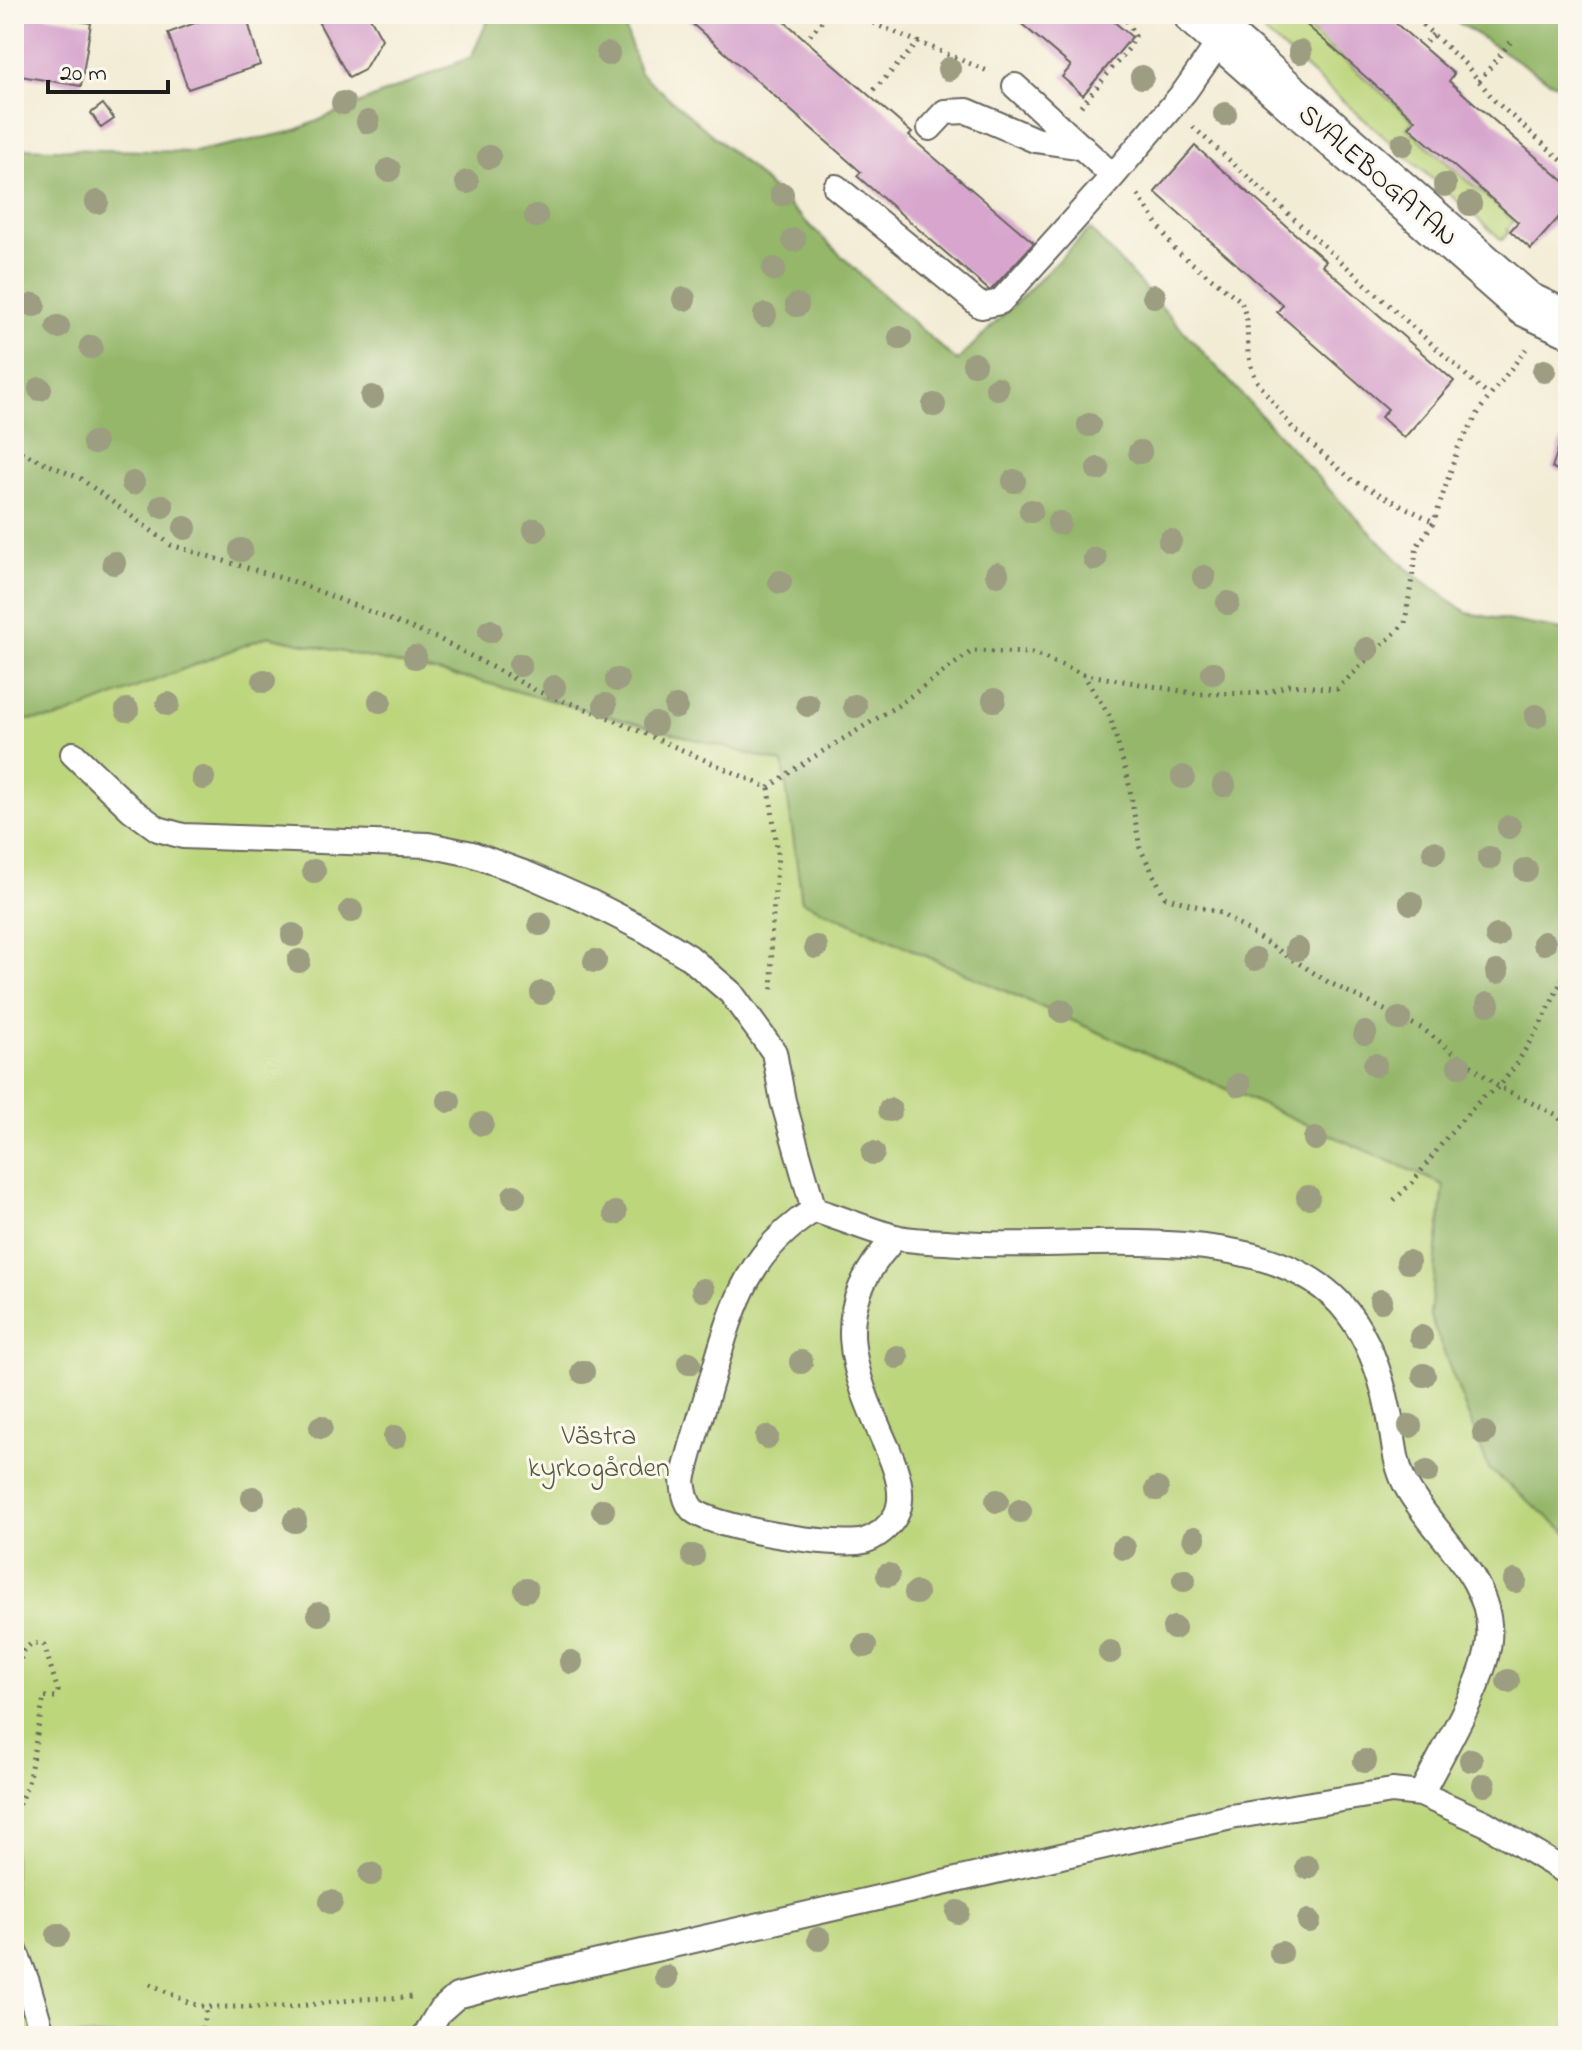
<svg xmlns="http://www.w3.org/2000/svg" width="1582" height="2050" font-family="'Indie Flower',sans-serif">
<rect width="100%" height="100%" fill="#fbf7ec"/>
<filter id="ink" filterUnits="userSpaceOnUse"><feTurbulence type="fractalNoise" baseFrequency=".0125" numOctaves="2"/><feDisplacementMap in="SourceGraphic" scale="16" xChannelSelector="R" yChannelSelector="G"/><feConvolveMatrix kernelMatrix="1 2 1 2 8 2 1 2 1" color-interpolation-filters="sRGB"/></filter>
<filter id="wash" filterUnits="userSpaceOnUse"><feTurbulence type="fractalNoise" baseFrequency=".006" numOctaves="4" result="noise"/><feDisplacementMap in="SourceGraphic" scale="32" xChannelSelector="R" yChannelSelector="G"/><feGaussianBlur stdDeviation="1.8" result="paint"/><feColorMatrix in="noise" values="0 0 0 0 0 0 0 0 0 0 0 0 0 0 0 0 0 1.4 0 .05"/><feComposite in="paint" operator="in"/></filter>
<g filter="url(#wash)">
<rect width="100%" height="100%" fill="#f3ecd5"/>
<path fill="#bcd67b" stroke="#6c794c" stroke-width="2" d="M1250 14H1291L1413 120 1407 128 1514 221 1507 229 1509 232 1502 240 1247 17Z
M268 636 479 681 784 763 802 901 1444 1185 1430 1316 1489 1469 1568 1533V2036H14V720L56 718Z"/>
<path fill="#95b76b" stroke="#586a44" stroke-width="2" d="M491 14H621L640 73 747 165 877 290 957 361 1090 229 1337 498 1406 568 1467 613 1568 631V1533L1489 1469 1430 1316 1444 1185 802 901 783 763 479 681 268 636 56 719 14 720V148L193 152 291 132 471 57Z
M1445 14H1568V88L1549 81Z"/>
<g id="blocks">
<path fill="#d7a5cd" d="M18 14H36L91 23 81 86 14 75V37Z
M219 14H244L247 18 260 65 188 89 168 33Z
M314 14H368L382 39 364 70 349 78Z
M681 14H776L912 133 909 136 1034 243 990 291 857 176 861 172Z
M1010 14H1105L1132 37 1083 95 1062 77 1071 66Z
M1294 14H1385L1454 74 1449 81 1568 185V207L1531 249 1510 231 1518 222 1409 127 1415 120Z
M103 104 114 119 101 128 91 113Z
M1195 146 1326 261 1322 265 1454 381 1404 438 1381 417 1388 409 1277 312 1283 305 1155 192Z
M1567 422H1568V474L1552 468Z"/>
</g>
</g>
<g filter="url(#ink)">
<use href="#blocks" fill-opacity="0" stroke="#67655d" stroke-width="2"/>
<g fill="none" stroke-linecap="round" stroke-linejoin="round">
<g stroke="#67655d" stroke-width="28">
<path id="service" d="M1015 86 1113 176 1185 91 1223 37
M930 128 945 112 967 111 1035 140 1083 147
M836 187 981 306 1000 302 1113 176
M73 754 132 810 158 829 183 836 428 845 472 854 529 875 590 902 647 931 689 957 731 993 774 1052 783 1101 814 1210C841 1218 868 1230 895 1237 916 1242 940 1241 961 1243 1070 1252 1273 1213 1348 1313 1369 1340 1382 1379 1389 1413 1394 1438 1394 1466 1408 1489 1427 1522 1457 1548 1475 1582 1485 1600 1491 1619 1489 1640 1486 1681 1441 1754 1421 1794L1485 1823 1568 1873
M814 1210C744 1254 732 1311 710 1385 701 1417 690 1448 683 1480 684 1490 685 1501 692 1509 710 1528 838 1548 864 1541 877 1537 889 1527 896 1515 906 1495 896 1469 888 1450 852 1369 826 1309 896 1237
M14 1948 27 1982 43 2036
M425 2036 439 2012 457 1996 507 1983 1231 1817 1392 1791 1421 1794"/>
</g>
<g stroke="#67655d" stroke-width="48">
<path id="minor" d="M1196 14 1526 304 1568 324"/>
</g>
<path stroke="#67655d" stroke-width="5" stroke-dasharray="2 6" stroke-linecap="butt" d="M851 14 990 72
M1411 14 1466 65 1495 101 1568 166
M810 35 828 14
M1426 42 1434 33
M1479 81 1514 38
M874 90 919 42
M1081 106 1129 48 1135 36 1123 14
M1193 127 1489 396
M1138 195 1175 250 1241 301 1247 320 1248 354 1252 369 1257 381 1292 427 1352 480 1434 522
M14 449 81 479 171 545 298 583 439 639 539 692 600 714 769 788 778 855 771 939 773 995
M1083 674 1198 694 1265 693 1289 685 1337 689 1405 623 1417 546 1434 522 1458 448 1481 408 1526 349
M769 788 794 769 897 706 972 651 1032 653 1083 674 1110 717 1128 779 1140 848 1165 897 1220 913 1328 982 1423 1029 1499 1087 1557 1115 1568 1129
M1394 1200 1412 1183 1450 1133 1483 1097 1499 1087 1516 1065 1544 1018 1563 978 1568 973
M14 1661H20L23 1651 32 1643 44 1645 58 1691 56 1697H44L28 1783 14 1815
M150 1984 192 2004 207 2007H290L360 1999 412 1997
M200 2036 207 2007"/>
<use href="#service" stroke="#fff" stroke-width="24"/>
<use href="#minor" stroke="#fff" stroke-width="44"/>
</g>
<g fill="#9c9d81">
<circle cx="1300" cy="52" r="12"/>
<circle cx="608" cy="54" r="12"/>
<circle cx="949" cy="69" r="12"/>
<circle cx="1142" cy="77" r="12"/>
<circle cx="343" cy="103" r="12"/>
<circle cx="1225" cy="114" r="12"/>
<circle cx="368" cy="122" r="12"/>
<circle cx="1403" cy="144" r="12"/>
<circle cx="489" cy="157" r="12"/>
<circle cx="389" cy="170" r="12"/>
<circle cx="467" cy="182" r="12"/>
<circle cx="1445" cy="185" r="12"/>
<circle cx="782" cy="194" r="12"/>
<circle cx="97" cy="202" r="12"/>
<circle cx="1470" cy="204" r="12"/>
<circle cx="536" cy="216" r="12"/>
<circle cx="794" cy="240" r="12"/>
<circle cx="774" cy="269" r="12"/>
<circle cx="1154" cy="296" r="12"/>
<circle cx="684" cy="299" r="12"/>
<circle cx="34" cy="305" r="12"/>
<circle cx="797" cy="305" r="12"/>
<circle cx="765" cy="315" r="12"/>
<circle cx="58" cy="327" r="12"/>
<circle cx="900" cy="338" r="12"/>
<circle cx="91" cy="347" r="12"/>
<circle cx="974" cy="364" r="12"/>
<circle cx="1544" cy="371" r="12"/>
<circle cx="997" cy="388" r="12"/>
<circle cx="40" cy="389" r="12"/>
<circle cx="372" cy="397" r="12"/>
<circle cx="934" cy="405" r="12"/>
<circle cx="1089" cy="425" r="12"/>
<circle cx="94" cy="443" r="12"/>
<circle cx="1140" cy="452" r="12"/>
<circle cx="1098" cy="469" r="12"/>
<circle cx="1014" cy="481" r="12"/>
<circle cx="133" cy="483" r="12"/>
<circle cx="162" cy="506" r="12"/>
<circle cx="1031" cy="511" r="12"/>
<circle cx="1059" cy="523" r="12"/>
<circle cx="185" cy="528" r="12"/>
<circle cx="535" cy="530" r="12"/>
<circle cx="1170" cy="541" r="12"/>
<circle cx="241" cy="550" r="12"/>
<circle cx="1095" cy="559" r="12"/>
<circle cx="114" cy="563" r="12"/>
<circle cx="997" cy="574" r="12"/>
<circle cx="1204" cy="577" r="12"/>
<circle cx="780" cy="582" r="12"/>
<circle cx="1228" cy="603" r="12"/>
<circle cx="490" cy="631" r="12"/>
<circle cx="1367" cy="649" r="12"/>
<circle cx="415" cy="657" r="12"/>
<circle cx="520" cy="665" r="12"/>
<circle cx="1213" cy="673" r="12"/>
<circle cx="617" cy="680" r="12"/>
<circle cx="264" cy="681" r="12"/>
<circle cx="554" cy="687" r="12"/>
<circle cx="994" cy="700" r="12"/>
<circle cx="380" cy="701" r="12"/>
<circle cx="168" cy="704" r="12"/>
<circle cx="605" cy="705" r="12"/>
<circle cx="808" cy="705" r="12"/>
<circle cx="855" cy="706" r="12"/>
<circle cx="676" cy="707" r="12"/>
<circle cx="127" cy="710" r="12"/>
<circle cx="1536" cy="716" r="12"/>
<circle cx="655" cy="724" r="12"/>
<circle cx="1183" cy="777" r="12"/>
<circle cx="203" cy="778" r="12"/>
<circle cx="1224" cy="785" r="12"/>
<circle cx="1509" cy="827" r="12"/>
<circle cx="1434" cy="852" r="12"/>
<circle cx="1489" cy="858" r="12"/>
<circle cx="1526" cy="870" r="12"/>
<circle cx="314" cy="871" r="12"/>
<circle cx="1411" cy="903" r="12"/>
<circle cx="351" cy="911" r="12"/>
<circle cx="540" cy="924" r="12"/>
<circle cx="293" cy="935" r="12"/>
<circle cx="1497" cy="936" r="12"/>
<circle cx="1544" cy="943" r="12"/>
<circle cx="816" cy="947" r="12"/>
<circle cx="1297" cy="949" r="12"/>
<circle cx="1255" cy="959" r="12"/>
<circle cx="299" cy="961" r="12"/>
<circle cx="595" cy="961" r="12"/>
<circle cx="1497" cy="972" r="12"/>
<circle cx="542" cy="993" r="12"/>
<circle cx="1488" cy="1004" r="12"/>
<circle cx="1062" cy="1011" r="12"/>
<circle cx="1399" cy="1019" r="12"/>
<circle cx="1365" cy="1033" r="12"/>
<circle cx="1375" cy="1065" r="12"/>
<circle cx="1459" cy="1066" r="12"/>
<circle cx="1239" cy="1085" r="12"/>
<circle cx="449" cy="1101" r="12"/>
<circle cx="890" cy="1110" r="12"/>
<circle cx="482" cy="1124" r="12"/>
<circle cx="1315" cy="1139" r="12"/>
<circle cx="873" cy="1153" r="12"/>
<circle cx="514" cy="1196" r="12"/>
<circle cx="1308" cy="1197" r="12"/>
<circle cx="615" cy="1213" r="12"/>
<circle cx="1408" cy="1262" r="12"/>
<circle cx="703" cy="1290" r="12"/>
<circle cx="1381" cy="1301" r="12"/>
<circle cx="1421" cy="1337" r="12"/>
<circle cx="897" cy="1357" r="12"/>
<circle cx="801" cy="1362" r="12"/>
<circle cx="689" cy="1363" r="12"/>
<circle cx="583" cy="1372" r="12"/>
<circle cx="1424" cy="1375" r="12"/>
<circle cx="1410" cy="1426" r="12"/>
<circle cx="321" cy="1427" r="12"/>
<circle cx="1484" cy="1433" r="12"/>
<circle cx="395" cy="1437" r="12"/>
<circle cx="767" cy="1437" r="12"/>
<circle cx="1427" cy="1472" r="12"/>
<circle cx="1157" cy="1489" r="12"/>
<circle cx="253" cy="1498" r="12"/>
<circle cx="997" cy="1501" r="12"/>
<circle cx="603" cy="1510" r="12"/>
<circle cx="1020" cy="1511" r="12"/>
<circle cx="295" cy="1521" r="12"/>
<circle cx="1194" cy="1538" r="12"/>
<circle cx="1124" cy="1548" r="12"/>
<circle cx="693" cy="1556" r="12"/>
<circle cx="888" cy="1575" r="12"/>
<circle cx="1184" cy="1580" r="12"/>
<circle cx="1515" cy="1581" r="12"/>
<circle cx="526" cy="1590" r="12"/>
<circle cx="916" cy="1593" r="12"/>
<circle cx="319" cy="1614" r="12"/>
<circle cx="1174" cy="1628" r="12"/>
<circle cx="865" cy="1646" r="12"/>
<circle cx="1110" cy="1652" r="12"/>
<circle cx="571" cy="1662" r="12"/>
<circle cx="1508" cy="1681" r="12"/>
<circle cx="1471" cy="1760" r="12"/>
<circle cx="1365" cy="1761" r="12"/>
<circle cx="1484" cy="1785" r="12"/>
<circle cx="1307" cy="1867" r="12"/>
<circle cx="371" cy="1874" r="12"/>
<circle cx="331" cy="1902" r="12"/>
<circle cx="958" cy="1912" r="12"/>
<circle cx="1309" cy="1921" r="12"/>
<circle cx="58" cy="1935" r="12"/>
<circle cx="819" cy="1939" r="12"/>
<circle cx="1281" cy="1953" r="12"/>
<circle cx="666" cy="1977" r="12"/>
</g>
</g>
<g text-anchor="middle" stroke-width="6" stroke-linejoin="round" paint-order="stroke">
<g font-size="28" fill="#1c1c1c" stroke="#fbf7ec">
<text transform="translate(1379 174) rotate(41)" y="10">SVALEBOGATAN</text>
</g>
<g font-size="28" fill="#545d3d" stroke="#fbf7ec">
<text x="599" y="1444">Västra<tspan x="599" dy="32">kyrkogården</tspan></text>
</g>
</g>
<rect width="1582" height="2050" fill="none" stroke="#fbf7ec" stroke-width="48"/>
<path d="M48 80v12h120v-12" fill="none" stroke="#1c1c1c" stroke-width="4"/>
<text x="60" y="80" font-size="24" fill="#1c1c1c" stroke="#fbf7ec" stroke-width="6" paint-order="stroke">20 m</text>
</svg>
